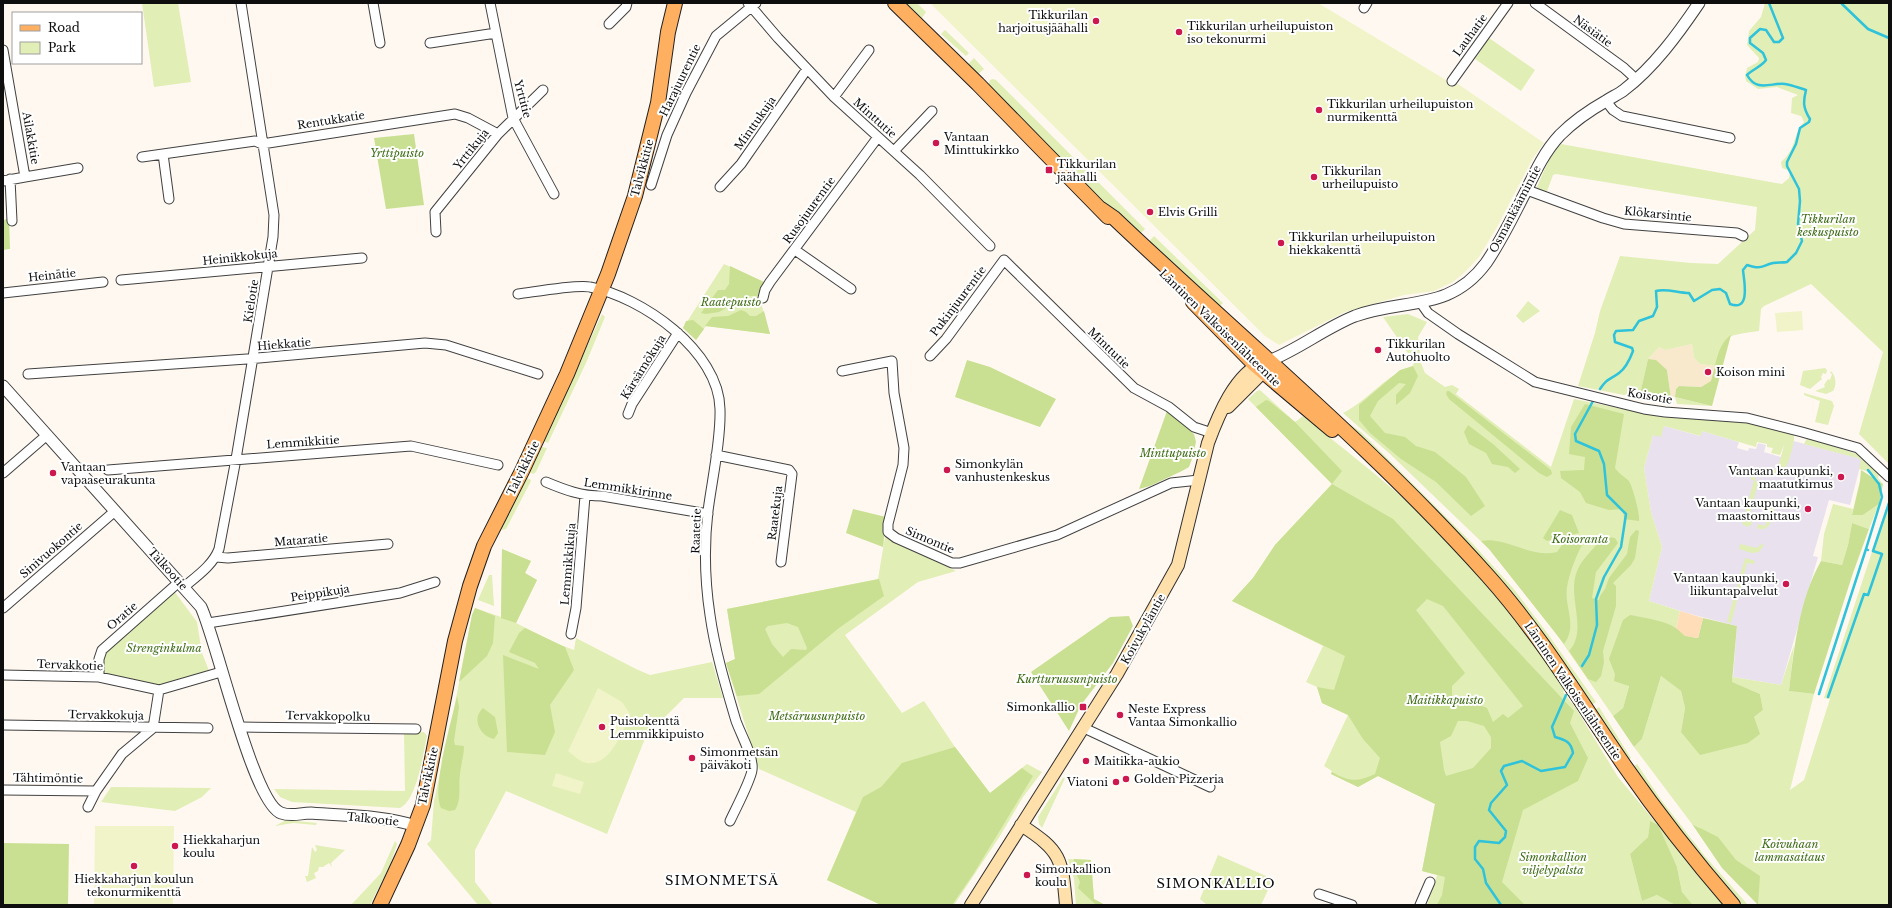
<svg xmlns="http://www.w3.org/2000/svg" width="1892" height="908" font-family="'Libre Baskerville',serif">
<rect width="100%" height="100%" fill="#fff8f0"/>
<path fill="#e9e2ee" d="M1664 426 1700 436 1702 431 1739 442 1737 448 1748 451 1749 448 1756 449 1758 443 1766 445 1764 452 1781 457 1786 439 1862 459 1850 505 1829 500 1813 556 1818 557 1781 685 1733 677 1737 626 1690 614 1649 601 1662 547 1651 512 1644 468 1653 435Z"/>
<path fill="#f8e9cc" d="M1692 344 1694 358 1700 364 1716 366 1712 381 1701 387 1679 386 1676 389 1675 397 1671 398 1667 370 1648 359 1659 347 1665 350Z"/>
<path fill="#e1eeb5" d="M142 3H178L191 82 154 87Z
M906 3H917L926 12 922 18Z
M1765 3H1889V464L1859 434 1883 352 1811 284 1764 306 1761 309 1759 331C1726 336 1724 333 1716 366L1700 364 1694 358 1692 344 1665 350 1659 347 1648 359 1640 394 1671 398 1670 404 1578 386 1595 333 1600 311 1620 256 1691 263 1718 264 1755 230 1757 207 1556 174 1553 175 1546 194 1536 190C1542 175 1549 156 1561 144L1782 184 1789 178 1790 171 1782 168 1781 162C1797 149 1792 135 1804 122L1801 116 1791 113 1792 98 1798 95 1777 87 1758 89 1746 81 1745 76 1747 68 1758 62 1759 58 1747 45 1749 31 1761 17Z
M945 30 969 53 966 56 941 34Z
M1489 38 1535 70 1521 91 1475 59Z
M974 58 984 69 978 74 968 64Z
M993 79 996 80 1145 229 1138 236 1106 206 988 87 990 80Z
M1154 236 1223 303 1217 309 1147 243Z
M724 264 766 283 759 296 770 334 706 326 696 340 683 328Z
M1528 301 1540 311 1523 323 1516 316Z
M602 314 605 317 586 363 548 443 543 441Z
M1408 314 1427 322 1418 337 1421 363 1425 373 1445 387 1452 385 1459 389 1456 394 1551 467 1574 399 1657 416 1758 424 1794 435C1795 443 1787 472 1779 476L1772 475 1774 469 1777 470 1785 443 1780 455 1771 453 1773 448 1767 447V444L1757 442 1756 447 1702 431 1701 436 1664 426 1661 437 1653 435 1644 468 1651 512 1662 547 1649 601 1680 611 1676 628 1646 618 1623 708 1613 716 1553 629 1489 549 1389 453 1343 413C1369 400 1386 374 1413 366L1414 362 1383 317Z
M1825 368 1827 370 1826 374 1823 373 1821 377 1822 379 1810 389 1800 385 1803 371Z
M1831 371C1836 376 1837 385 1833 391L1826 394 1815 391 1825 387 1824 385 1828 379 1830 380 1832 374 1830 373Z
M1260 390 1295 422 1303 416C1347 452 1394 487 1435 528 1483 577 1524 632 1566 687L1563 692 1575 707 1618 777 1724 905H1693L1682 892 1677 867 1650 821 1648 837 1630 854 1642 901 1657 895 1675 905H1427L1437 875 1422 871 1435 804 1378 776 1358 787 1331 774 1332 771 1324 766 1348 715 1322 703 1317 687 1306 682 1323 646 1232 601 1253 578 1275 545 1332 484 1248 399 1257 391Z
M1804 393 1832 401 1834 406 1828 425 1815 422 1820 401 1804 395Z
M1675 397 1712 406 1677 404Z
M1339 417 1361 432 1473 544 1513 588 1545 630 1596 702 1590 706 1403 481 1405 478 1394 467 1392 470Z
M1807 438 1857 454 1879 475 1878 478 1883 484 1866 471 1859 469 1861 459 1804 444Z
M541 447 547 448 536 472 533 474 529 472Z
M1752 477 1756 478 1755 481 1763 483H1758L1748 521 1752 522V524L1748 527 1742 524 1754 480 1750 479Z
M527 478 531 480 530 483 506 529 502 530 501 524Z
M1889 500V905H1758V896L1699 827 1692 824 1634 747 1642 739 1661 676 1681 691 1685 708 1681 732 1754 717 1763 710 1760 694 1731 682 1733 677 1781 685 1794 645 1789 691 1814 694 1790 790 1804 780 1830 699 1824 698Z
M1833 504 1853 509 1852 515H1863L1879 504 1869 529 1852 523 1848 545 1842 565 1821 561 1824 534Z
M1771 506 1775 507C1773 516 1770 534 1757 528L1758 524 1765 526Z
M885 537 956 571 918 582 845 635 902 713 924 701 955 747 990 793 1027 764 1042 772 1023 797 1000 836 954 905H881L827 880 856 812 759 769 726 663 735 659 727 609 878 579Z
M1740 544 1757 548 1761 544 1764 545 1759 552 1752 553 1739 549Z
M502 549 531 561 525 573 537 580 516 623 558 644 574 650 576 638 636 669 650 675 712 662 723 698H684L646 736 607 834 506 791 475 850V882L493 905H478L427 844 431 840 434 801 454 709 472 615 475 608 501 617Z
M1745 558 1755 561 1754 564 1747 563 1731 623 1727 622Z
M489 575H492L494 606 478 600Z
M174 591 197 622 202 653 210 673 161 688 102 676 103 654Z
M1599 707 1631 758 1628 760 1594 710Z
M424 732 427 736C423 754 417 800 400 808L292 802 280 797 274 789 405 791 404 733Z
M1637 764 1662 801 1704 855 1748 905H1739L1697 856 1633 767Z
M1063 778H1065L1042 828 1039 824 1038 817Z
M111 787 211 788 202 797 175 811 101 802Z
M286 820 317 823 316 825 293 823 275 826Z
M395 841 397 844 390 865 370 905H351L381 873Z
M315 845 345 850 331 863 332 867 329 863 323 867H319L318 871 314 873 316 878 307 882 305 876H308L312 847 315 852 317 850Z
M1218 855 1273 879 1261 905H1207L1200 899Z
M1068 859 1091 860 1094 899 1105 905H1076L1074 879Z"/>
<path fill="#c9e092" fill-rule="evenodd" d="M414 134 424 205 386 209 374 138Z
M9 217 10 249 3 250V221Z
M730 266 766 283 759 296H749L744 298 719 312 706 314 701 313 718 290H725L729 284Z
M741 310 746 312 750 316H756L764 311 770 334 705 326 712 317 728 316Z
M693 320 704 329 696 340 683 328 686 321Z
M1731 335 1712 406 1675 397 1676 389 1679 386 1701 387 1711 381C1716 366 1717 344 1731 335Z
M1648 359 1656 360 1667 370 1671 398 1640 394Z
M967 360 990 367 1056 399 1040 427 955 397Z
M1413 366 1418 376 1410 393 1396 405V395L1406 384 1399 383 1378 401 1370 416 1385 433 1405 437 1416 446 1435 452 1466 477 1485 506 1471 516 1436 482 1401 459 1370 433 1359 420V405L1400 370Z
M1447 391H1449L1551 470 1552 474 1547 477 1539 473 1449 399 1446 394Z
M1266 400 1269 401 1295 422 1342 471 1332 484 1393 519 1574 711 1570 723 1588 758 1578 781 1523 810 1502 882 1525 905H1437L1442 895 1445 877 1422 871 1435 804 1378 776 1358 787 1331 774 1332 772C1349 782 1358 782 1375 774L1380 758 1363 739 1348 715 1322 703 1317 687 1334 690 1345 656 1232 601 1253 578 1275 545 1332 484 1256 407ZM1427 599 1443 606 1523 706 1508 718 1503 714 1493 722 1487 708 1465 699 1452 697V686L1465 673 1416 610ZM1458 721H1467L1484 726 1491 737V748L1473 768 1446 776 1444 770 1440 742 1451 736Z
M1585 404 1624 414 1615 468C1619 474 1625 477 1629 481 1633 488 1640 514 1639 521L1624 519 1623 509 1609 510 1586 503 1580 492 1561 478 1560 471 1584 470 1585 457 1569 454 1571 427Z
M1167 411 1194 434 1196 442 1192 459 1189 467 1182 471 1150 486 1139 489Z
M1468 425 1493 444 1520 469 1515 473 1508 467 1492 464 1486 453 1469 444 1464 432Z
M1861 470 1883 484 1879 504 1863 515H1852L1860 481Z
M853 509 886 517C883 527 885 537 883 547L846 533Z
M1560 510 1572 515 1579 533 1547 541 1543 538Z
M1852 523 1869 529 1853 573 1814 694 1789 691C1794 648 1799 600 1821 561L1842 565 1848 545Z
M1636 530 1639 531 1635 558 1631 565 1613 583 1616 586V606L1603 651 1604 662 1601 676 1596 682 1588 679 1569 651C1588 630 1568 599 1576 574 1580 561 1589 554 1597 544L1595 535 1615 538 1618 543 1596 572 1592 598 1599 600 1600 596 1605 589 1609 578 1627 554 1630 537Z
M1578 539H1584V541C1576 556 1570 571 1567 587 1564 608 1578 625 1564 644L1489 549 1481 541C1506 536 1531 559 1557 552L1562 545Z
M502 549 531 561 525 573 537 580 516 623 501 618Z
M879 579 884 596 839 628 759 694 737 696 726 663 735 659 727 609ZM787 623 798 627 807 648 806 650 791 649 783 657 772 644 765 629 768 626Z
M475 608 495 616 493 643 487 656 459 682 472 615Z
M1630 615C1645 618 1663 620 1676 628 1687 634 1682 636 1698 638L1703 618 1737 626 1732 682 1760 694 1763 710 1754 717 1760 734 1748 743 1700 755 1681 732 1685 708 1681 691 1661 676 1642 739 1634 747 1613 716 1623 708 1629 686 1614 681 1615 674 1609 659 1623 620Z
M1129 616 1133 626 1113 663 1081 705 1069 731 1031 672 1110 617Z
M525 628 565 647 574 670 550 705 555 732 545 755 507 752 503 655 539 669 535 663 509 652 519 633Z
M457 696 459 707 454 741 455 745 464 746C464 755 461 764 460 774 458 786 462 799 455 810L449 811 441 808C431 789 452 720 457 696Z
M483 708 495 717 498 733 494 739C480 736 471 719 483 708Z
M955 747 990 793 1022 768 1033 776 974 873 952 905H881L827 880 863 797 881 787 902 763Z
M1650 821 1658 825 1677 867 1682 892 1693 905H1675L1657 895 1642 901 1630 854 1648 837Z
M1692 824 1718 837 1736 860 1760 876 1758 905 1722 868Z
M3 843 69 844 68 905H3Z
M1074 859 1091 860 1094 899 1105 905 1095 904 1078 888 1080 882 1073 867Z"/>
<path fill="#ffddb8" d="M1680 611 1703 618 1698 638 1685 636 1676 628Z"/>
<path fill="#f0f4c8" d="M930 3H1318L1451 83 1458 84 1544 143 1533 158 1497 227 1479 257 1465 272 1453 282 1434 291 1404 295 1345 312 1279 345 1265 336Z
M1802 311 1803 330 1777 332 1775 313Z
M598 688 622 702 630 714C623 732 608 771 583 762 578 760 573 755 568 751Z
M556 773 584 782 580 794 552 786Z
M95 826H174L173 905H94Z"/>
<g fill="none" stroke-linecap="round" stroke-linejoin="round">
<path stroke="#2ec2db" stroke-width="2.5" d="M1842 4 1868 29 1889 38
M1600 389C1607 378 1610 380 1619 373 1626 368 1630 359 1633 351L1632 348 1615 342 1614 335 1616 331 1633 330 1639 321 1653 316 1657 307 1656 291C1666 288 1678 293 1689 293L1694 301 1712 290 1720 289 1726 293 1730 304C1751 312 1744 281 1743 270L1747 265C1762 270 1761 266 1773 263 1777 262 1783 263 1787 262L1796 253 1802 241 1798 224 1800 201 1799 189 1787 166V162L1796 144 1800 128 1809 122 1810 119C1803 108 1803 102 1806 90 1799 88 1792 85 1785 84 1772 82 1757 93 1747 75 1753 69 1761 67 1766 60L1763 53 1750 43V38L1760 29 1766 30 1774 42H1779L1783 38 1769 3
M1868 550 1866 549 1882 497 1879 484 1868 470
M1582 666 1589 655 1597 625 1596 599 1604 577 1621 547 1626 514 1607 495 1604 464 1599 451 1576 441 1575 434 1593 401
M1819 694 1866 549
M1828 697 1864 594 1868 595 1882 554 1873 551 1889 503
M1501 905 1486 883 1483 869 1475 859V847L1479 841 1499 843 1505 837 1506 831 1489 810 1491 803 1507 785 1501 771 1504 766 1522 761 1541 771 1565 767 1573 753C1571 742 1566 740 1555 737L1552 727 1566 695"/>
<g stroke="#414141" stroke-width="11">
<path id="minor" d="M373 3 380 43
M490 3 513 118 554 194
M748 3 778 38 834 97 920 175 990 246
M1535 3 1624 68 1637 80
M1364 8 1367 3
M609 24 626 7 627 3
M430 43 496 33
M3 50 25 177 78 168
M1452 81 1508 3
M834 97 869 50
M1606 101 1613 110 1622 116 1730 138
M894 151 932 111
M142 157 163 154
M10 179 12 221
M3 181 25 177
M651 185 667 135 686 93 716 36 756 3
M720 187 741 164 807 69
M1527 190 1603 218 1624 224 1737 233 1743 236
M169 199 163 154 255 141 262 144 455 114 468 118 498 134
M436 232 435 212 498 134 543 90
M795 250 851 289
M121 280 362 258
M3 293 103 282
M518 294C534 292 577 284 590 287 642 297 719 351 720 409 721 440 712 480 708 511 704 545 705 582 710 615 715 651 726 687 736 721 741 735 754 757 752 770 751 780 735 810 730 821
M763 298 765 290 770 282 878 137
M1421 303 1428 313 1458 334 1535 382 1644 409 1665 412 1747 418 1802 432 1858 448 1889 477
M930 356 946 339 1004 260 1134 388 1169 407 1194 427 1212 433
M842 371 892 361 894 393 904 448 903 465 888 524V532L896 538 952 563H960L1057 535 1171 483 1199 480
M28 374 247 359 425 343 446 345 538 374
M628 414 632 404 678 333
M716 455 789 470 792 474 781 562
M108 470 411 446 498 465
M3 473 47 435
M546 482C565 490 581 496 602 496L708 514
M216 557 228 558 388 544
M184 587C197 576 213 565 219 549L236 459 273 237 274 215 241 3
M3 608 115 511
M208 623 400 593 435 582
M571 634 576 608 585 496
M3 675 99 677 159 690
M99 677V659L102 650 179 582
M3 725 208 728
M240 727 416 729
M1084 728 1210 787
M3 790 96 791 122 754 153 728 159 690 221 672
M88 807 96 791
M1319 894 1352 905
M1420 905 1430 882"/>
</g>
<g stroke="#414141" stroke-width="13">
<path id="tertiary" d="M1269 361C1299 349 1325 328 1355 316 1404 298 1450 312 1486 263 1502 240 1514 214 1527 189 1536 170 1545 151 1560 135 1573 122 1590 110 1606 101 1612 97 1619 94 1624 90 1654 67 1678 34 1699 3
M3 386 201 607C217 641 253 803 281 813 292 817 300 813 311 813 346 816 382 815 416 826"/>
</g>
<g stroke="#303030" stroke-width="14">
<path id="secondary" d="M1228 407 1263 372 1267 364
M1021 825C1061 851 1062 858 1066 905
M971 905 1117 674 1178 565 1208 443C1218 416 1235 373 1264 362"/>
</g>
<g stroke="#1f1f1f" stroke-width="16">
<path id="primary" d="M895 3 978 84 1108 217
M1101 209 1114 218C1239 337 1373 447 1488 576 1540 634 1580 701 1624 765 1658 814 1694 860 1733 905
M1193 302 1255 365 1332 430
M380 905 408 845 423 805 455 641 470 586 484 546 522 471 567 374 608 274 635 196 658 103 668 32 675 3"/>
</g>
<use href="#minor" stroke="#fff" stroke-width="9"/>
<use href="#tertiary" stroke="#fff" stroke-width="11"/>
<use href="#secondary" stroke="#ffe0ab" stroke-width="12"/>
<use href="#primary" stroke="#ffaf60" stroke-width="14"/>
</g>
<g fill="#cd184f" stroke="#fff" stroke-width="1.5">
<circle cx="1096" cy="21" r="4"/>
<circle cx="1179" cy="32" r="4"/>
<circle cx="1319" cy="110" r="4"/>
<circle cx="936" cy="143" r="4"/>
<rect x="1045" y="166" width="8" height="8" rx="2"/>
<circle cx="1314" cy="177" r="4"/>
<circle cx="1150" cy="212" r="4"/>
<circle cx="1281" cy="243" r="4"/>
<circle cx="1378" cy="350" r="4"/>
<circle cx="1708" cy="372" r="4"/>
<circle cx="947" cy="470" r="4"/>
<circle cx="53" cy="473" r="4"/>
<circle cx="1841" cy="477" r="4"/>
<circle cx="1808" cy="509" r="4"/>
<circle cx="1786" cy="584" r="4"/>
<rect x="1079" y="703" width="8" height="8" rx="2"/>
<circle cx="1120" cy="715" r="4"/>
<circle cx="602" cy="727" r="4"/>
<circle cx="692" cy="758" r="4"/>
<circle cx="1086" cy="761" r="4"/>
<circle cx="1126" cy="779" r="4"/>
<circle cx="1116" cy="782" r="4"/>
<circle cx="175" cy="846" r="4"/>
<circle cx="134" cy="866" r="4"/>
<circle cx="1027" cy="875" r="4"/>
</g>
<g text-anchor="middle" stroke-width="4" stroke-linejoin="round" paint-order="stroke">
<g font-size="11" fill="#0e0e0e" stroke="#fff" text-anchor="start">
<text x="1088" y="19" text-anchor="end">Tikkurilan<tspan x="1088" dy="13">harjoitusjäähalli</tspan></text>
<text x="1187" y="30">Tikkurilan urheilupuiston<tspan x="1187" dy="13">iso tekonurmi</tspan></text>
<text x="1327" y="108">Tikkurilan urheilupuiston<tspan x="1327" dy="13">nurmikenttä</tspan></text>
<text x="944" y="141">Vantaan<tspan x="944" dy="13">Minttukirkko</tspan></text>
<text x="1057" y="168">Tikkurilan<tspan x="1057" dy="13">jäähalli</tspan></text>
<text x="1322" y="175">Tikkurilan<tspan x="1322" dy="13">urheilupuisto</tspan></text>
<text x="1158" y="216">Elvis Grilli</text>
<text x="1289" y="241">Tikkurilan urheilupuiston<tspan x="1289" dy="13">hiekkakenttä</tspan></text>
<text x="1386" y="348">Tikkurilan<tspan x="1386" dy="13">Autohuolto</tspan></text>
<text x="1716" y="376">Koison mini</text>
<text x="955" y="468">Simonkylän<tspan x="955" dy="13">vanhustenkeskus</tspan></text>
<text x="61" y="471">Vantaan<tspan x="61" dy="13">vapaaseurakunta</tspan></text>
<text x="1833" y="475" text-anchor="end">Vantaan kaupunki,<tspan x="1833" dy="13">maatutkimus</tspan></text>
<text x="1800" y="507" text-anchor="end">Vantaan kaupunki,<tspan x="1800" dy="13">maastomittaus</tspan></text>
<text x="1778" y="582" text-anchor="end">Vantaan kaupunki,<tspan x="1778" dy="13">liikuntapalvelut</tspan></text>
<text x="1075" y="711" text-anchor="end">Simonkallio</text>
<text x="1128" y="713">Neste Express<tspan x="1128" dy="13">Vantaa Simonkallio</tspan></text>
<text x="610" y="725">Puistokenttä<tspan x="610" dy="13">Lemmikkipuisto</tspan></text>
<text x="700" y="756">Simonmetsän<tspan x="700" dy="13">päiväkoti</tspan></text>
<text x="1094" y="765">Maitikka-aukio</text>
<text x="1134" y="783">Golden Pizzeria</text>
<text x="1108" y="786" text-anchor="end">Viatoni</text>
<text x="183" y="844">Hiekkaharjun<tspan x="183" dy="13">koulu</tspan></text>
<text x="1035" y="873">Simonkallion<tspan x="1035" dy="13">koulu</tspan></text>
<text x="134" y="883" text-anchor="middle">Hiekkaharjun koulun<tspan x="134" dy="13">tekonurmikenttä</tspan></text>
</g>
<g font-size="11" fill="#0e0e0e" stroke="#fff">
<text transform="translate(1593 31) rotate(36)" y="4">Näsiätie</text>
<text transform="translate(1470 35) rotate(-54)" y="4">Lauhatie</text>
<text transform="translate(680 80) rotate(-64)" y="4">Harajuurentie</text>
<text transform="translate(523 99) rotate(75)" y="4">Yrttitie</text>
<text transform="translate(875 118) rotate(42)" y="4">Minttutie</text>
<text transform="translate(331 120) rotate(-9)" y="4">Rentukkatie</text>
<text transform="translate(755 123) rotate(-55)" y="4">Minttukuja</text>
<text transform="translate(31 138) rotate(80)" y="4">Ailakkitie</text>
<text transform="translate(471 149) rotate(-51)" y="4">Yrttikuja</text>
<text transform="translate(642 168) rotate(-75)" y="4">Talvikkitie</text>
<text transform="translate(1515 209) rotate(-62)" y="4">Osmankäämintie</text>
<text transform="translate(809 210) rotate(-54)" y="4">Rusojuurentie</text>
<text transform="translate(1658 214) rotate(6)" y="4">Klökarsintie</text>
<text transform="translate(240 257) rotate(-6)" y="4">Heinikkokuja</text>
<text transform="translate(52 275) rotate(-6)" y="4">Heinätie</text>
<text transform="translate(251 301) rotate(-81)" y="4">Kielotie</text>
<text transform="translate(958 301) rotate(-53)" y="4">Pukinjuurentie</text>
<text transform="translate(1220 328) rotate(44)" y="4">Läntinen Valkoisenlähteentie</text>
<text transform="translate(284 344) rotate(-5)" y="4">Hiekkatie</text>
<text transform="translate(1109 348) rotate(44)" y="4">Minttutie</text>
<text transform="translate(643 367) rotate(-58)" y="4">Kärsämökuja</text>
<text transform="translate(1650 396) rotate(10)" y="4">Koisotie</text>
<text transform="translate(303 442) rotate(-4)" y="4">Lemmikkitie</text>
<text transform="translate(523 468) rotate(-64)" y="4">Talvikkitie</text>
<text transform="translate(628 489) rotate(9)" y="4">Lemmikkirinne</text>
<text transform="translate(775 513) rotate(-83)" y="4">Raatekuja</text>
<text transform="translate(696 531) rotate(-88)" y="4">Raatetie</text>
<text transform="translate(301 540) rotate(-5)" y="4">Mataratie</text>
<text transform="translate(930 540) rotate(23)" y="4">Simontie</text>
<text transform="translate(51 550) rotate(-41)" y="4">Sinivuokontie</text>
<text transform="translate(568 564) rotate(-85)" y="4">Lemmikkikuja</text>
<text transform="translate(168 569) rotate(48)" y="4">Talkootie</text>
<text transform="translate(320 593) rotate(-9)" y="4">Peippikuja</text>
<text transform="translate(122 616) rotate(-41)" y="4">Oratie</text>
<text transform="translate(1143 629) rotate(-61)" y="4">Koivukyläntie</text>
<text transform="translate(70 665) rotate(2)" y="4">Tervakkotie</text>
<text transform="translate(1573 691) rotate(56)" y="4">Läntinen Valkoisenlähteentie</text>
<text transform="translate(106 715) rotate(1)" y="4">Tervakkokuja</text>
<text transform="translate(328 716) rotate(1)" y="4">Tervakkopolku</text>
<text transform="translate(428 776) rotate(-78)" y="4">Talvikkitie</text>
<text transform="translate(48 778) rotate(1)" y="4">Tähtimöntie</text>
<text transform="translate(373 819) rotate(6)" y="4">Talkootie</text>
</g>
<g font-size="11" font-style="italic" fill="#3f6d17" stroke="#fff">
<text x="397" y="157">Yrttipuisto</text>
<text x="1828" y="223">Tikkurilan<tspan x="1828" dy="13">keskuspuisto</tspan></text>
<text x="731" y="306">Raatepuisto</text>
<text x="1173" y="457">Minttupuisto</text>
<text x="1580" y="543">Koisoranta</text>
<text x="164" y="652">Strenginkulma</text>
<text x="1067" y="683">Kurtturuusunpuisto</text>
<text x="1445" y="704">Maitikkapuisto</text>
<text x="817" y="720">Metsäruusunpuisto</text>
<text x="1790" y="848">Koivuhaan<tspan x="1790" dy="13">lammasaitaus</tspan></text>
<text x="1553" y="861">Simonkallion<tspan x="1553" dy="13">viljelypalsta</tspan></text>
</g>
<g font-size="13" letter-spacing="1" fill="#0e0e0e" stroke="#fff">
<text x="722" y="885">SIMONMETSÄ</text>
<text x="1216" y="888">SIMONKALLIO</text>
</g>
</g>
<rect width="1892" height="908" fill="none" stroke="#0e0e0e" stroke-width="8"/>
<rect x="12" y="12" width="130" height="52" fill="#ffffff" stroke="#9f9f9f"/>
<rect x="20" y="25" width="20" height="6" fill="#ffaf60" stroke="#9f9f9f"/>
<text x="48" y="32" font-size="12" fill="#0e0e0e">Road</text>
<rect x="20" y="42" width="20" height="12" fill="#e1eeb5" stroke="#9f9f9f"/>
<text x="48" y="52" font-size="12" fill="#0e0e0e">Park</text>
</svg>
